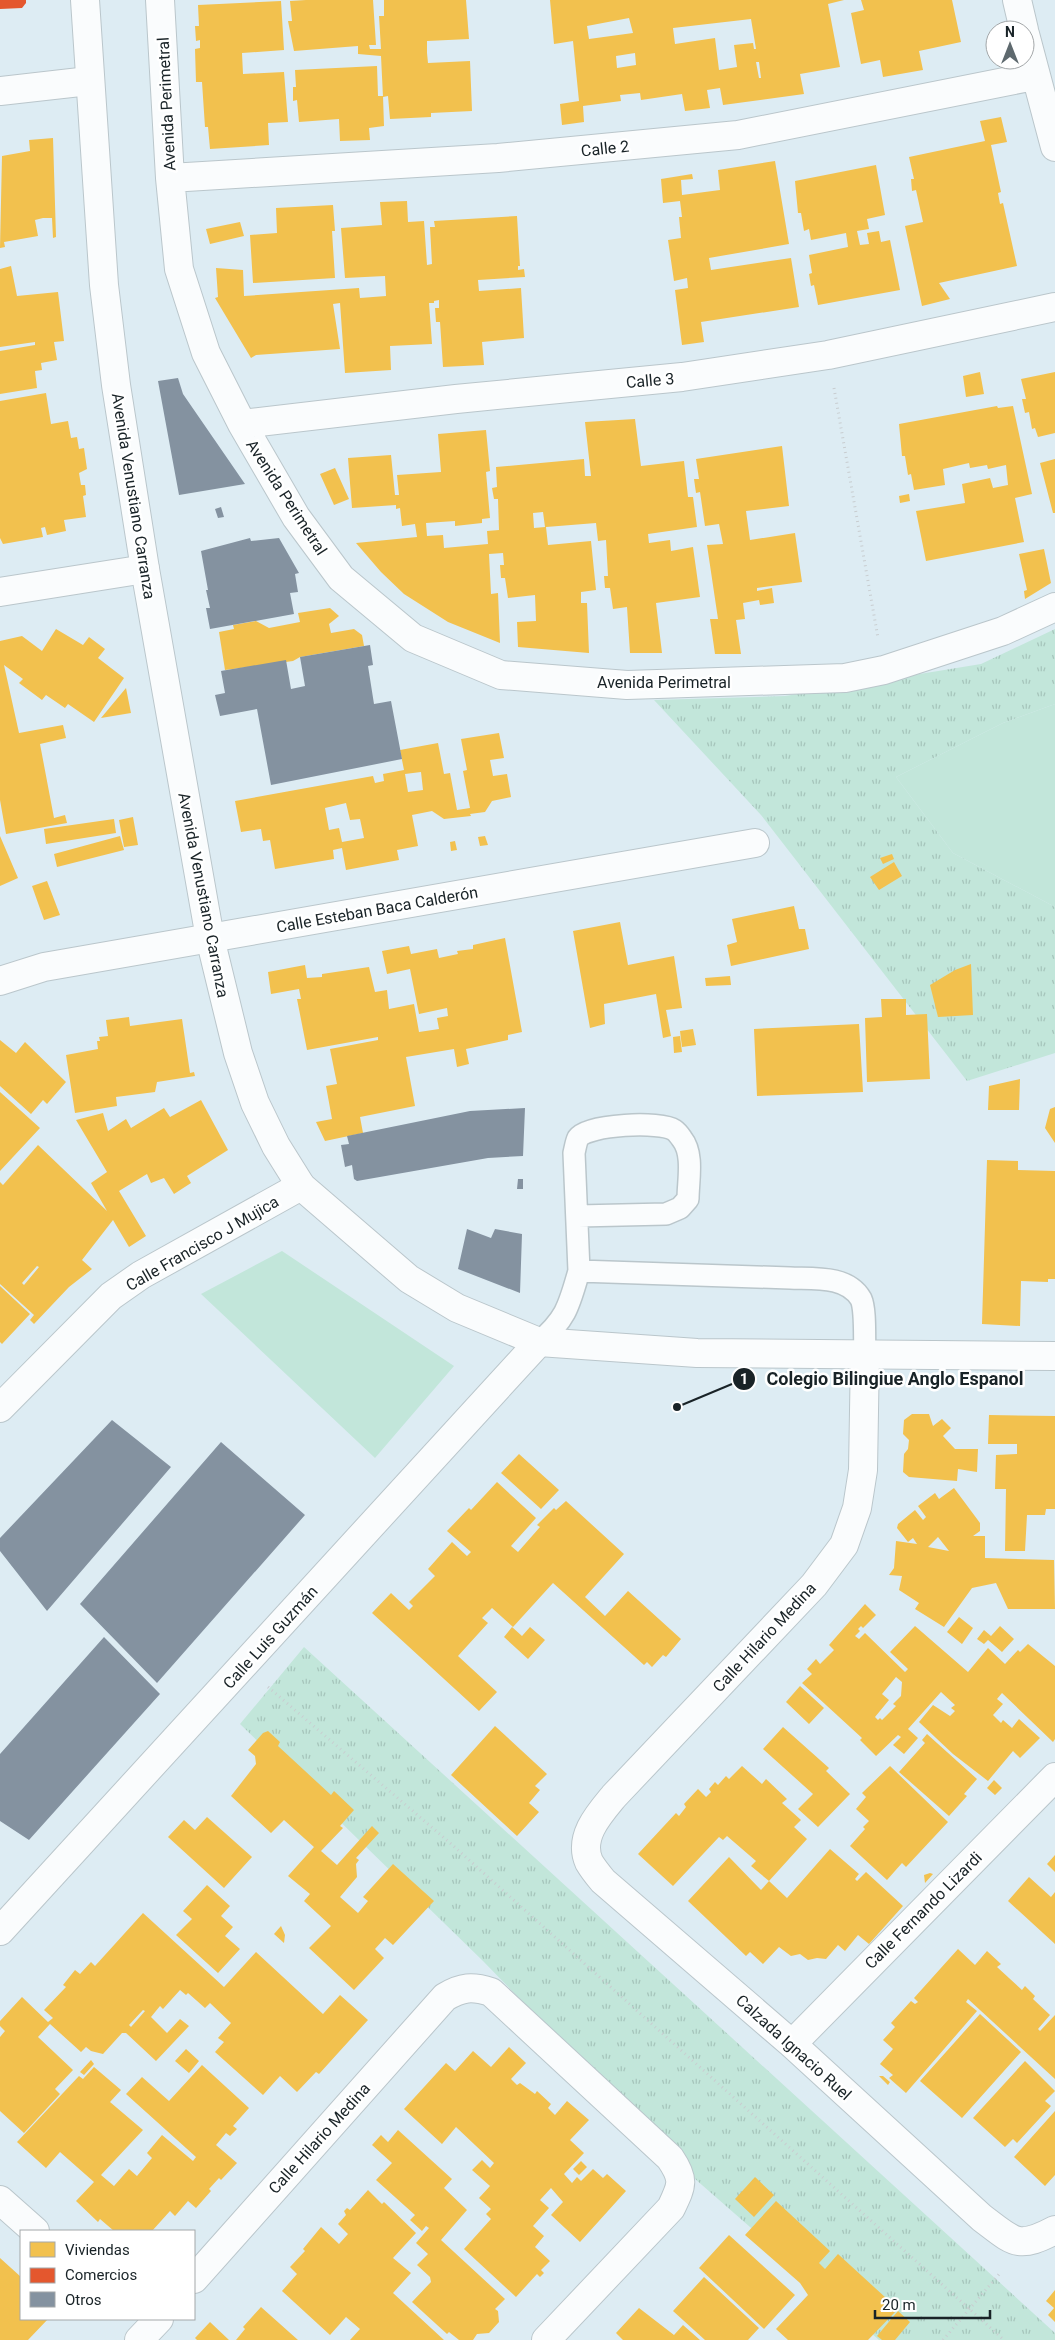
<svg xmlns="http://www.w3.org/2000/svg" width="1055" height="2340" font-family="Roboto,sans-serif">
<defs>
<pattern id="park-tufts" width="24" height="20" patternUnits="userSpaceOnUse" patternTransform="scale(1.25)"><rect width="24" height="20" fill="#c2e6da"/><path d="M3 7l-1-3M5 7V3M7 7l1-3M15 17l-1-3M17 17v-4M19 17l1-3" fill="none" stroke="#a6c5bb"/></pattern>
</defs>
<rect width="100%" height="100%" fill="#ddecf3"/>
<path fill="#c2e6da" d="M1055 704V907L953 853 896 777 1003 723Z
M282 1251 454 1366 375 1458 201 1294Z"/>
<path fill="url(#park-tufts)" d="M1055 629V704L1003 723 896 777 953 853 1055 907V1053L967 1081 761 815 654 700 785 696 981 664Z
M304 1647 1055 2333V2340H879L694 2178 483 1961 240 1724Z"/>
<path fill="#f2c14e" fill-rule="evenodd" d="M306 0H373L376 45H369L370 49H381L379 16H384V0H466L469 39 427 41V53L428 63 470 61 472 111 431 113V117L390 119 388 96 383 97 381 56 358 54V46L294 51 288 21H292L290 1Z
M550 0H844L828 4 840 67 800 74 804 94 723 105 720 88 707 90 710 108 685 111 682 94 641 100 640 93 620 95 621 101 583 106 584 122 562 125 560 104 579 101 573 41 554 44ZM629 18 633 33 589 39 587 26ZM751 19 756 49H754L753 43 734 45 737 67 719 70 715 38 675 44 673 28ZM635 53 636 65 617 68 616 56ZM756 62H759L761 78H759Z
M861 0H952L961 42 919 51 923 70 883 77 880 60 861 64 851 13 864 10Z
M281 1 284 50 242 53 243 74 284 72 288 122 268 123 269 145 210 149 208 127H205L202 82H196L195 49 200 48V40L196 41 195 26H199L198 5Z
M377 66 378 96H383L384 126 369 128 370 140 340 141 339 119 299 122 297 100 293 101V87H296L295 70Z
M1001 117 1007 142 991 145 1001 192 998 193 1000 204 1003 203 1017 266 939 283 950 299 922 306 905 226 923 222 916 190 912 191 911 179H914L909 157 985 141 980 121Z
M53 138 56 237 53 238 52 218H43L35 220 38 236 4 242 5 247 0 248 2 156 30 151 29 140Z
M775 161 789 244 709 258 711 270 791 258 799 307 701 322 704 342 682 345 675 290 688 288 687 278 674 281 668 240 681 238 679 217H682L680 201 663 203 661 179 692 174 693 179 681 180 682 195 720 190 718 170Z
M876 165 885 215 867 219 869 229 857 231 860 245 869 244 867 233 879 231 881 242 890 240 900 290 818 305 814 285 811 286 809 274 812 273 809 255 848 247 846 233 811 240 809 229 804 231 801 213H798L795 181Z
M407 201 408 222 424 221 427 265 432 264 430 227H435L434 221 517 216 520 266H518V270L524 269 525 277 478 280 479 291 521 288 524 338 482 342 484 365 443 367 440 322H436L435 308H439V300L434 301V303H429L432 344 390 346 391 370 345 373 340 303 333 304 340 349 256 355 251 358 215 298 218 297 216 268 243 270 244 296 359 288 360 298 386 296 385 276 345 278 341 228 382 225 380 202Z
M333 205 335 231H332L335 278 253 283 250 235 277 233 276 208Z
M240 222 244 236 210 244 206 229Z
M11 266 17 296 58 292 64 341 54 342 57 360 41 363 42 370 35 371 37 388 0 394V351L35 345V342L0 347V269Z
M980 372 984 394 966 397 963 376Z
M1055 372V433L1038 437 1035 428 1032 429 1029 412 1025 413 1022 399H1026L1021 379Z
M46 393 51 424 68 421 71 438 77 437 79 449 84 448 87 469 79 473 81 485H85L86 495 83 496 86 517 64 520 66 531 47 535 45 527 41 528 43 537 3 544 0 538V401Z
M997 406 998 408 1013 406 1032 494 1015 498 1024 542 926 561 916 511 965 503 962 484 990 478 993 488 1008 485 1006 465 988 469 987 465 970 468 969 463 943 469 945 485 914 490 911 474 908 475 905 456H902L899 424Z
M635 419 641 466 684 461 688 497H693L697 527 648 534 649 543 670 540 671 551 693 547 700 597 656 603 662 653H630L627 607 613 609 610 588H605L604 576H608L606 540 598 541 596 523 546 527 548 545 591 541 596 590 581 592V603H587L589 653 518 647 517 622 536 621 535 595 508 598 505 578H501L500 565H504L503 553 489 554 491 594 498 593 500 643 448 622 404 594 381 572 356 543 417 537 415 524 402 526 400 508 396 509V505L352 508 348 458 391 455 395 495H399L397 475 441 472 438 434 486 430 490 471 486 472 490 518 482 519V523L455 526V521L426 523 427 536 443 535 444 548 488 544 487 531 499 530 498 499H494L492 488 497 487 496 467 584 459 585 476H591L585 422ZM543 512 545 527 534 528 533 513Z
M782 446 789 506 746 511 750 540 795 533 802 582 757 588V591L772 588 774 603 760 605 759 600 743 603 745 619 736 620 741 654H715L710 619H718L707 545 723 544 719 524 705 526 700 492 696 493 694 479H699L696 459Z
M1055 459V513H1053L1040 463Z
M335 468 349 499 334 505 320 474Z
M909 494 910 501 900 503 899 496Z
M1044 549 1051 583 1025 599 1024 591 1027 590 1019 554Z
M330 608 339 616 329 624 331 633 354 629 362 635 364 646 300 657 293 661 225 670 219 632 234 629 233 625 256 621 269 628 300 622 298 613Z
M56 629 83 645 89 637 105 649 98 658 124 678 94 722 68 704 65 708 46 695 42 700 19 683 23 679 4 665 19 733 63 725 66 738 40 744 54 818 65 815 67 823 6 834 0 800V641L22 636 42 651Z
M126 688 131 713 101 718Z
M499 733 504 758 490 760 493 776 507 774 511 797 492 801 485 812 470 814 471 816 444 819 432 811 412 815 418 846 397 850 399 860 346 870 342 848 333 850 334 859 275 869 270 840 263 841 261 829 241 832 235 801 373 776 375 783 384 781 383 774 404 770 400 750 438 743 444 774 450 773 457 810 470 808 463 771 467 770 461 739ZM421 772 423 790 408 792 405 774ZM346 803 350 820 360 819 364 838 342 842 339 828 329 830 325 808Z
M133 817 138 845 124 847 119 820Z
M114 819 116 833 46 844 44 829Z
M0 836 18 878 0 886Z
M120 836 124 850 57 867 54 854Z
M485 836 488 845 480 846 478 837Z
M455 841 457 850 451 851 450 842Z
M892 854 894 859 883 864 880 858Z
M894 862 902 876 879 890 870 877Z
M47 881 60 915 44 920 32 886Z
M794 906 799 929H805L809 949 731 966 727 945 737 942 732 919Z
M620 922 628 965 674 956 682 1008 666 1010 671 1036 663 1038 656 994 604 1004 605 1024 590 1028 573 931Z
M505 938 522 1032 508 1035V1040L466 1049 469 1064 457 1067 454 1049 406 1057 415 1106 360 1117 363 1133 325 1141 316 1122 332 1119 326 1086 337 1084 330 1049 378 1040V1037L307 1050 297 999H301L299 989 271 994 268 972 305 965 307 978 322 977V974L369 967 375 992 387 990 389 1009 414 1004 419 1032 439 1029 437 1018 448 1016 447 1008 419 1014 410 969 387 974 382 951 409 946 411 954 437 949 439 958 458 954 457 951 473 949V945Z
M971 964 973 1015 938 1017 930 985 955 970Z
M730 976 731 985 706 986 705 978Z
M881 999H906V1015L927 1014 930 1079 867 1082 865 1018 882 1017Z
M129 1017 130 1026 182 1019 190 1073 194 1072 195 1076 157 1082 155 1092 116 1097 117 1106 75 1113 66 1055 98 1049 97 1041H100L99 1037 108 1036 106 1020Z
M859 1024 863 1092 757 1096 754 1029Z
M693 1029 696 1045 682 1047 680 1031Z
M680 1036 682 1052 674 1053 673 1037Z
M0 1040 16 1053 25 1042 66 1082 47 1104 43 1100 31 1114 0 1086Z
M1020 1079 1019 1110H988L989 1086Z
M0 1092 40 1128 0 1171Z
M201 1100 228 1150 187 1176 191 1183 174 1194 164 1178 151 1183 147 1174 119 1191 146 1236 129 1247 113 1220 82 1260 92 1269 69 1287 34 1324 30 1320 34 1315 0 1284V1182L3 1185 38 1145 107 1211 91 1183 107 1172 76 1120 103 1113 108 1131 126 1119 131 1128 164 1108 170 1117ZM37 1266 39 1267 24 1285 22 1283Z
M1055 1107V1143L1045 1128 1050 1109Z
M987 1160 1018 1161V1170L1055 1171V1279H1048V1282L1021 1281 1020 1326 982 1324Z
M0 1286 30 1314 2 1344 0 1342Z
M912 1414H929L933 1426 942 1419 951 1428 943 1436 955 1449H978L977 1472 958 1469 957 1481 909 1477 903 1472 904 1454 908 1449 909 1440 903 1434 904 1420Z
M989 1415 1055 1416V1509H1046L1045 1515H1027L1025 1551H1005L1006 1489H995L996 1455 1017 1454V1444H988Z
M519 1454 559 1490 541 1509 501 1473Z
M497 1482 536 1518 511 1546 518 1552 540 1527 537 1525 554 1508 556 1510 566 1501 624 1554 585 1597 605 1616 628 1591 681 1639 666 1657 663 1655 652 1667 647 1662 644 1665 553 1583 513 1627 492 1608 482 1618 488 1623 458 1656 497 1692 479 1711 372 1613 391 1593 409 1610 413 1606 409 1602 435 1576 428 1569 452 1542 467 1556 471 1552 447 1531 469 1508 471 1510Z
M954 1488 980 1523V1531L973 1536H985V1558L1054 1560 1055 1609H1008L996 1583 972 1588 944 1627 915 1609 919 1603 899 1590 902 1576 889 1575 894 1568 896 1541 917 1544 913 1538 908 1542 897 1528 898 1524 915 1510 923 1520 926 1517 918 1506 935 1493 939 1499ZM938 1537 949 1551 928 1547Z
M865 1604 876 1615 863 1628 861 1626 858 1629 860 1631 855 1636 859 1639 865 1633 905 1672 908 1669 890 1652 915 1626 968 1672 988 1648 1005 1664 1018 1650 1020 1652 1028 1644 1055 1666V1739L1053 1742 1002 1693 997 1699 1003 1704 993 1715 1001 1723 1003 1720 1012 1728 1019 1719 1040 1738 1020 1758 1013 1751 988 1781 953 1754 919 1722 933 1705 950 1716 955 1711 951 1708 955 1705 941 1692 908 1729 918 1738 904 1754 893 1745 901 1737 898 1735 876 1756 860 1740 862 1738 802 1683 812 1674 807 1669 816 1659 820 1664 834 1650 829 1645ZM896 1677 902 1682 901 1696 893 1704 896 1706 882 1720 880 1718 878 1720 875 1717 889 1700 882 1694Z
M959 1617 973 1628 962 1644 947 1632Z
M1000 1626 1014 1639 1002 1652 988 1640 984 1644 977 1639 984 1630 991 1636Z
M512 1627 522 1636 530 1627 545 1640 528 1659 504 1637Z
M800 1686 824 1708 809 1724 786 1702Z
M495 1726 547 1774 535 1786 540 1790 529 1803 539 1812 517 1836 451 1775Z
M783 1727 829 1768 826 1771 850 1794 818 1827 798 1809 813 1794 763 1749Z
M268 1731 280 1742 278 1746 331 1795 334 1791 354 1810 340 1826 343 1828 321 1851 337 1865 372 1826 379 1833 356 1858 359 1860 356 1864 357 1877 340 1897 358 1913 368 1901 363 1897 393 1864 434 1901 393 1945 385 1938 375 1949 384 1958 354 1990 309 1948 331 1926 304 1901 310 1894 288 1876 314 1847 284 1820 271 1833 231 1796 256 1764 255 1756 248 1750 263 1733Z
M927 1734 977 1779 964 1794 967 1796 949 1816 899 1772 925 1743 922 1740Z
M742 1766 762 1784 766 1779 787 1799 782 1803 801 1820 794 1827 807 1839 769 1881 751 1866 756 1861 727 1836 723 1840 719 1837 673 1886 638 1854 676 1813 679 1816 686 1807 684 1804 698 1789 706 1797 711 1792 709 1789 715 1782 718 1785 726 1776 729 1779Z
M890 1766 948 1822 906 1867 902 1863 887 1880 850 1846 865 1829 863 1827 869 1821 856 1809 866 1797 862 1793Z
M994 1780 1002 1788 995 1795 987 1788Z
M207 1817 252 1857 224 1888 168 1837 184 1820 195 1830Z
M830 1849 859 1874 855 1879 857 1881 866 1872 903 1906 869 1944 858 1935 845 1951 838 1945 826 1959 817 1958 808 1960 800 1954 791 1956 779 1947 763 1964 750 1952 746 1956 688 1901 729 1857 761 1890 769 1881 787 1898Z
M1055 1855V1872L1047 1864Z
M930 1873 933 1874 925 1883 924 1875Z
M1029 1877 1051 1897 1055 1892V1944L1008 1901Z
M207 1885 230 1906 221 1916 233 1927 225 1936 240 1949 218 1973 176 1935 192 1919 183 1911Z
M143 1913 224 1987 256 1952 323 2014 340 1995 368 2020 319 2074 316 2072 297 2092 280 2076 263 2095 215 2052 224 2042 218 2038 231 2023 210 2003 205 2008 188 1993 186 1995 180 1990 163 2009 160 2006 151 2017 167 2033 180 2019 189 2026 156 2061 126 2033H122L103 2054 91 2051 86 2047 81 2052 50 2024 38 2037 73 2070 55 2089 60 2094 24 2133 0 2111V2037L5 2031 0 2026V2021L22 1997 48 2022 53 2018 44 2010 66 1987 63 1985 75 1970 80 1974 91 1962 95 1966ZM143 2010 145 2011 131 2027 129 2025Z
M281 1926 285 1935 284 1943 274 1934Z
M958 1949 975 1965 987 1951 1001 1964 997 1967 1022 1990 1025 1986 1035 1996 1033 1999 1050 2015 1038 2029 1040 2031 1055 2015V2079L968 1999 966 2002 977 2011 906 2093 889 2078 893 2075 880 2064 893 2049 883 2040 895 2027 891 2023 911 2001 915 2004 918 2002 914 1998Z
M980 2014 1021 2052 962 2118 920 2081Z
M509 2047 526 2063 511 2079 517 2085 520 2083 535 2094 537 2091 551 2104 548 2108 555 2115 567 2101 589 2120 570 2140 584 2153 564 2174 572 2183 577 2177 581 2181 593 2169 603 2178 607 2174 626 2191 580 2242 551 2215 563 2202 551 2188 540 2200 549 2208 533 2226 544 2236 535 2247 550 2261 541 2270 544 2273 540 2277 537 2274 516 2297 464 2249 491 2219 486 2214 491 2209 479 2198 490 2186 472 2170 482 2160 490 2168 494 2163 456 2127 442 2144 404 2109 446 2063 455 2071 473 2051 491 2067Z
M186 2049 199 2061 189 2073 175 2061Z
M91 2060 94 2064 84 2075 80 2072Z
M1025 2061 1055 2091 1045 2101 1051 2106 1017 2143 1013 2139 1005 2147 973 2118Z
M202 2065 249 2108 233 2126 237 2129 230 2136 226 2133 216 2145 237 2163 221 2180 219 2178 209 2189 211 2191 196 2208 188 2201 175 2216 170 2211 152 2231H114L100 2219 98 2222 76 2201 94 2182 60 2152 46 2168 17 2142 79 2076 83 2079 94 2067 121 2090 110 2102 143 2130 101 2175 114 2186 129 2169 137 2176 152 2158 147 2153 162 2135 193 2161 196 2157 126 2094 142 2077 169 2101Z
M879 2076H883L890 2082 888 2085Z
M1055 2111V2175L1045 2186 1014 2157Z
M398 2130 452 2179 444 2188 467 2210 441 2240 505 2299 495 2309 498 2311 499 2322 489 2333 477 2334 473 2340H459L449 2332 447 2334 412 2302 431 2282 430 2277 417 2265 428 2254 416 2243 429 2228 426 2226 422 2231 410 2220 415 2215 376 2180 392 2163 372 2145 381 2135 388 2142Z
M581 2161 587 2167 579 2175 573 2169Z
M755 2177 774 2195 754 2217 735 2199Z
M368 2190 382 2204 384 2202 416 2233 393 2258 411 2273 393 2293 444 2340H350L360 2329 346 2317 330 2335 282 2291 297 2274 290 2267 305 2251 303 2249 321 2227 339 2244 348 2234 338 2224 346 2215 344 2211 347 2208 350 2210Z
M776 2201 830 2251 819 2263 825 2269 838 2254 898 2309 868 2340H788L776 2329 808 2295 800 2283 745 2235Z
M729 2235 795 2295 764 2329 699 2268Z
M0 2258 21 2277V2319H48L28 2340H0Z
M704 2277 759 2328 748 2340H705L673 2311Z
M1055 2290V2322L1048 2315 1054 2308 1046 2301Z
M261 2307 298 2340H236L245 2329 243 2327Z
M639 2308 674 2335 683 2325 700 2340H623L616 2333Z
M898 2311 910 2322 895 2340H882L877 2336Z
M210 2322 229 2340H197L195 2338Z"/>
<path fill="#e4572e" d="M0 0H26V3L22 8 0 9Z"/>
<path fill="#8492a0" d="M178 378 183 394 245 484 179 495 158 381Z
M221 507 224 517 218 518 215 509Z
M250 538 251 541 279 538 299 573 295 574 298 592 290 593 294 614 210 629 206 608H210L206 590H208L201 551Z
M370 645 373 665 368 666 374 704 391 701 402 759 271 785 257 709 220 716 215 695 225 693 221 671 286 660 291 689 305 686 300 657Z
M525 1108 523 1156 488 1158 357 1181 354 1179 352 1165 345 1167 341 1145 349 1144 347 1136 470 1111Z
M518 1179H523V1189H517Z
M467 1229 491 1238 495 1229 522 1234 520 1293 458 1269Z
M112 1420 171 1467 47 1611 0 1551V1538Z
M221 1442 305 1515 157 1683 80 1604Z
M104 1637 160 1694 29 1840 0 1821V1754Z"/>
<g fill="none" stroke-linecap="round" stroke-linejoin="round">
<g stroke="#bac6cb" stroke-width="24">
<path id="lane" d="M578 1216 666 1214 680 1208 688 1199C688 1181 694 1154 682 1139 680 1136 677 1132 674 1130 661 1121 588 1124 578 1138 576 1142 575 1149 574 1153L579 1271
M539 1342C567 1318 569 1305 579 1271L790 1278C813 1279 847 1275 861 1299 866 1310 864 1340 865 1353"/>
</g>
<g stroke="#bac6cb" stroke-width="30">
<path id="street" d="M160 0 170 178 179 269 206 353 242 424 296 517 341 578 413 638 501 675 627 685 845 678 884 670 1003 631 1055 607
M1017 0 1024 30
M1025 34 1055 147
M0 91 89 81
M170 178 498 158 738 135 1034 76
M242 424 456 399 682 377 828 355 1055 307
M0 592 145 569
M0 981 44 967 755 843
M865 1353 863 1470 857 1508 844 1545 814 1585 614 1796C599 1814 578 1837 589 1862 593 1869 598 1875 603 1881L792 2044 982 2218C1014 2242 1017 2250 1055 2230
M0 1408 111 1296 141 1275 301 1186
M0 1931 539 1342
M792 2044 1055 1777
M0 2200 35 2231
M194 2279 445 1997C462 1987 472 1986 491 1992L670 2158C685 2180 682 2185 671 2208L546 2340
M139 2340 159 2319"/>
</g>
<g stroke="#bac6cb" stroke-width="30">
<path id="secondary" d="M85 0 104 285 116 385 145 569 210 938 238 1053 255 1103 276 1146 301 1186 409 1279 457 1308 539 1342 697 1353 1055 1356"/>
</g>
<path stroke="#c8cdd0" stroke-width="3" stroke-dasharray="1 4" stroke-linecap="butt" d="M834 388 878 638
M268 1687 449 1842 1004 2340
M943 2340 1001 2272"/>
<use href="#lane" stroke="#fafcfd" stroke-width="21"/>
<use href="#street" stroke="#fafcfd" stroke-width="28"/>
<use href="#secondary" stroke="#fafcfd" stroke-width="28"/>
</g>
<g text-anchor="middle" stroke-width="5" stroke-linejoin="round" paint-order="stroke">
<g font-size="16" fill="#192327" stroke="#fff">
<text transform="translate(166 104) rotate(-93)" y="6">Avenida Perimetral</text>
<text transform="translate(605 148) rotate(-6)" y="6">Calle 2</text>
<text transform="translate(650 380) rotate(-5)" y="6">Calle 3</text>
<text transform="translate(134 496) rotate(81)" y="6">Avenida Venustiano Carranza</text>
<text transform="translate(287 497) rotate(57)" y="6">Avenida Perimetral</text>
<text x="664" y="688">Avenida Perimetral</text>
<text transform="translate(204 895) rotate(79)" y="6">Avenida Venustiano Carranza</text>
<text transform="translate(377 909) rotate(-10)" y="6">Calle Esteban Baca Calderón</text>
<text transform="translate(202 1243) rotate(-30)" y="6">Calle Francisco J Mujica</text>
<text transform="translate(270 1637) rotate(-48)" y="6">Calle Luis Guzmán</text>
<text transform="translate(764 1637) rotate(-47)" y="6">Calle Hilario Medina</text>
<text transform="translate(923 1910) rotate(-45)" y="6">Calle Fernando Lizardi</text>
<text transform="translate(794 2047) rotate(42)" y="6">Calzada Ignacio Ruel</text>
<text transform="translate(319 2138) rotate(-48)" y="6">Calle Hilario Medina</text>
</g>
</g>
<path fill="none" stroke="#192327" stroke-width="2" d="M677 1407L744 1379"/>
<g fill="#192327" stroke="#fff" stroke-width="2">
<circle cx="677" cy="1407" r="5"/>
<circle cx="744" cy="1379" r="12"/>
</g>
<g font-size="15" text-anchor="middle" font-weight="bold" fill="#fff">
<text x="744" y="1384">1</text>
</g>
<g font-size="18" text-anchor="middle" font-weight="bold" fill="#192327" stroke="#fff" stroke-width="5" stroke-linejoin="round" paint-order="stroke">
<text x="895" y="1385">Colegio Bilingiue Anglo Espanol</text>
</g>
<rect x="20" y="2230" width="175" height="90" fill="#ffffff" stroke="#a3a7a9"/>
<rect x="30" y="2242" width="25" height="15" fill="#f2c14e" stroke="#a3a7a9"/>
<text x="65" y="2255" font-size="15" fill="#192327">Viviendas</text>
<rect x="30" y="2268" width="25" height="15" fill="#e4572e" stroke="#a3a7a9"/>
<text x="65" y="2280" font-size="15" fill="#192327">Comercios</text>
<rect x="30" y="2292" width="25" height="15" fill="#8492a0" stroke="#a3a7a9"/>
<text x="65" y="2305" font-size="15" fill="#192327">Otros</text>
<g transform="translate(1010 45)"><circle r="24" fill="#ffffff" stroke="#a3a7a9"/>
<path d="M0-4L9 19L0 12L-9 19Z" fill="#5e696e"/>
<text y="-8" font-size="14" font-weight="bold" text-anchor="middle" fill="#192327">N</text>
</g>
<path d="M875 2310v8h115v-8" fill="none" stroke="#192327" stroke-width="2.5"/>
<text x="882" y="2310" font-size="15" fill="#192327" stroke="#ffffff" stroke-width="4" paint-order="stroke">20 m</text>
</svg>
